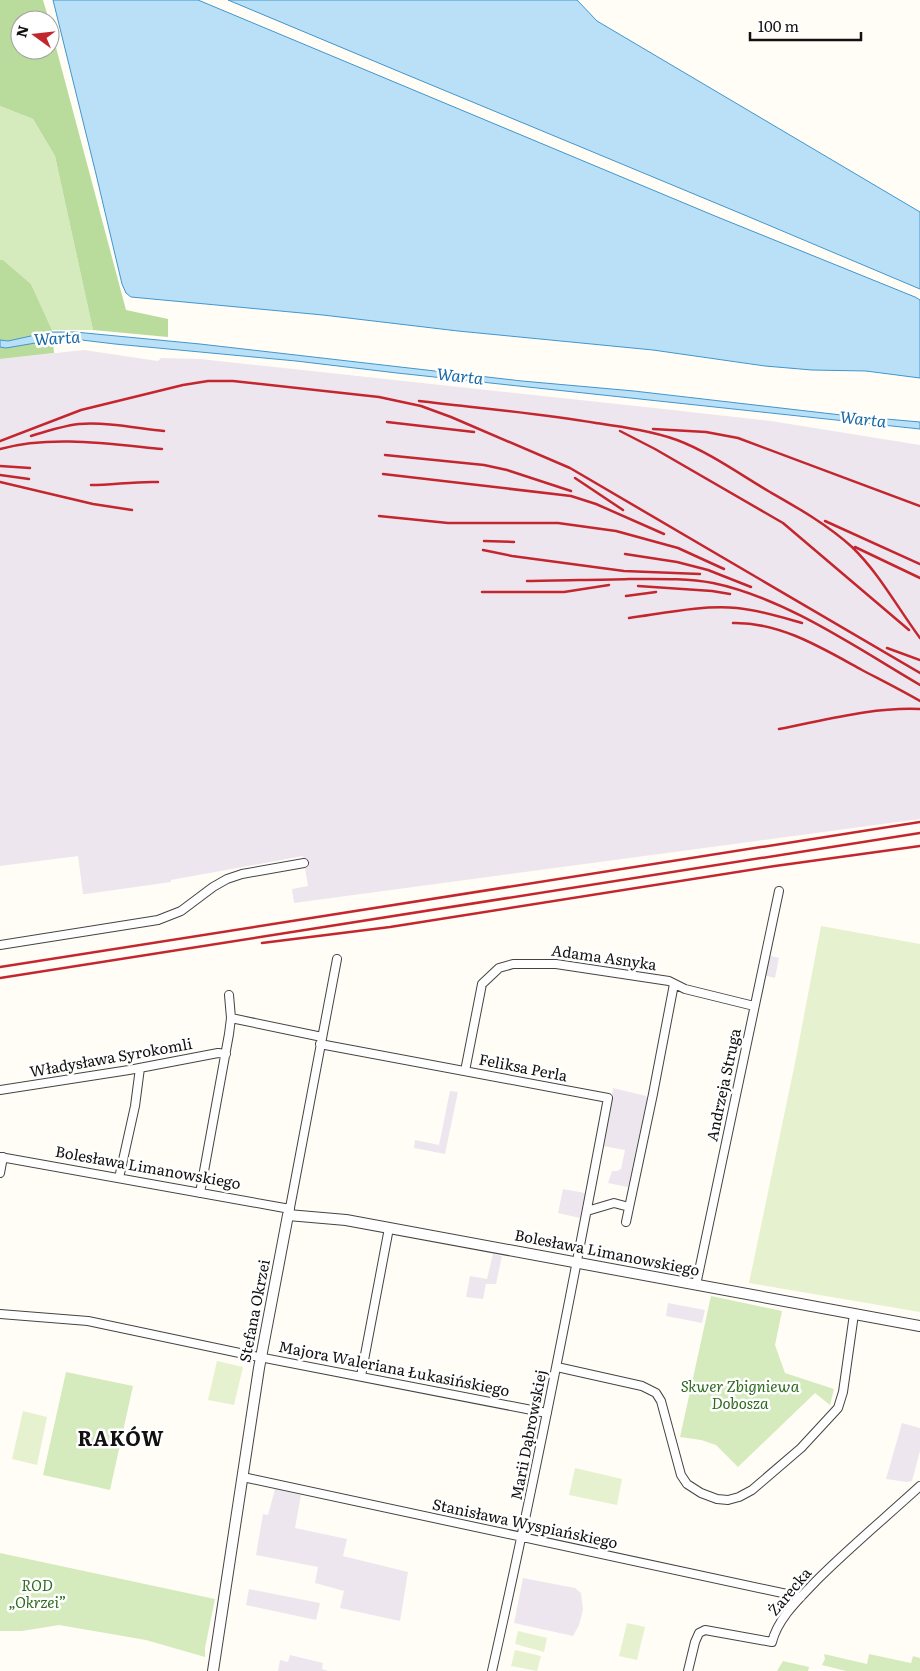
<svg xmlns="http://www.w3.org/2000/svg" width="920" height="1671" font-family="Literata,serif">
<rect width="100%" height="100%" fill="#fffdf5"/>
<path fill="#eee6ef" d="M84 350 158 361 161 358 200 359 673 410 771 421 920 445V819L294 903 292 889 308 886 303 856 171 880V882L86 894H83L78 856 0 866V359Z
M767 955 779 958 775 978 763 975Z
M613 1088 646 1096 647 1098 628 1187 608 1183 612 1171H617L621 1169 625 1150 603 1146Z
M450 1091 458 1092 445 1154 414 1148 415 1140 439 1145Z
M563 1189 585 1193 580 1218 558 1213Z
M493 1254 502 1256 496 1284H486L483 1299 466 1297 470 1276 487 1279Z
M668 1303 705 1310 702 1323 666 1316Z
M902 1423 920 1428V1451L912 1481 907 1482 886 1479Z
M275 1489 301 1495 295 1528 347 1539 343 1556 408 1572 400 1621 340 1608 344 1591 315 1583 318 1567 256 1555 263 1514 268 1515Z
M523 1578 575 1588 581 1593 583 1610 579 1625 573 1636 514 1623Z
M249 1589 320 1603 316 1620 246 1605Z
M290 1655 323 1663 322 1669 328 1671H278L280 1660 288 1662Z"/>
<path fill="#d5ebbd" d="M0 106 33 119 55 156 93 330H52L31 284 3 260H0Z
M711 1296 782 1311 775 1345 785 1373 834 1389 830 1405 815 1393 738 1467 716 1445 701 1440 680 1437Z
M66 1372 133 1386 110 1490 43 1475Z
M0 1553 215 1599 205 1648V1657L146 1640 59 1625 22 1631H0Z
M824 1654 867 1664 869 1654 911 1663 913 1656 920 1658V1671H846L822 1665 825 1659Z
M783 1661 809 1667 808 1671H777Z"/>
<path fill="#b9dc9c" d="M0 0H43L49 20H20V50H50V25L126 310 168 319V337L93 330 55 156 33 119 0 106Z
M0 260H3L31 284 52 330 54 353 0 359Z"/>
<path fill="#e6f2cf" d="M821 926 920 944V1312L749 1283 795 1063Z
M217 1361 243 1367 234 1405 208 1400Z
M23 1411 47 1417 37 1465 12 1459Z
M575 1468 622 1479 617 1505 569 1495Z
M627 1623 645 1627 637 1660 619 1656Z
M518 1631 547 1638 544 1652 515 1644Z
M515 1650 541 1656 537 1671 511 1666Z"/>
<path fill="#b9e0f7" stroke="#3f96cf" d="M53 0H198L715 216 915 297 920 300V378L866 371 812 370 765 366 653 350 458 331 323 315 131 297 126 293 122 284 96 174Z
M228 0H577L597 21 920 212V289C690 191 458 97 228 0Z
M49 332H75L200 344 522 381 634 391 841 415 920 422V429L397 373 296 361 115 344 65 338 6 348 0 347V340L8 341Z"/>
<g fill="none" stroke-linecap="round" stroke-linejoin="round">
<g stroke="#444" stroke-width="10">
<path id="minor" d="M0 945 158 920 181 911 213 887 227 879 242 874 304 863
M231 1018 322 1037
M320 1044 608 1098C572 1290 535 1481 492 1671
M465 1071 482 984 499 968 513 964H556L669 981 685 989 754 1006
M0 1090 129 1070 218 1053 226 1054
M0 1157 290 1209
M0 1173 3 1157
M119 1178 135 1106 140 1068
M200 1193 229 1034 231 1018 229 995
M587 1211 614 1203 629 1207
M289 1213 337 959
M626 1222 653 1094 674 984
M696 1285 779 891
M0 1314 88 1321 249 1355 547 1413
M557 1367 642 1386 656 1393 661 1401 681 1475 687 1484 701 1493 717 1499 728 1500 739 1497 752 1490 801 1448 838 1408 843 1392 854 1314
M361 1376 389 1228
M243 1477 801 1597
M688 1671 695 1642 699 1633 705 1630 772 1642C778 1618 799 1599 816 1581 849 1548 885 1518 920 1486"/>
</g>
<g stroke="#444" stroke-width="12">
<path id="tertiary" d="M213 1671 259 1368 288 1215 346 1220 920 1326"/>
</g>
<use href="#minor" stroke="#fff" stroke-width="8"/>
<use href="#tertiary" stroke="#fff" stroke-width="10"/>
<path stroke="#c4262e" stroke-width="2.5" d="M419 401C478 408 537 413 596 423 623 427 651 431 677 440 709 452 741 475 770 492 798 508 828 525 852 547 879 573 897 607 920 638
M387 422 474 432
M653 429 706 432 738 438 920 506
M620 431 655 449 783 523 909 630
M31 436C47 431 62 426 79 424 107 422 136 428 164 431
M0 441 81 410 183 385 208 381H233L379 397 421 406 451 417 570 468 920 673
M0 449C51 435 110 444 162 449
M385 455 484 465 507 470 571 491
M0 466 30 468
M383 474 571 496 596 504 664 534
M0 475 29 479
M575 478 623 510
M0 482 93 504 132 510
M91 485C113 485 135 481 158 482
M379 516 448 523H558L616 531 678 548 724 569
M825 521 920 564
M484 541 514 542
M855 547 920 578
M483 550 512 556 624 571 700 574
M625 554 677 562 708 570 751 587
M527 581C561 580 595 580 629 579 657 579 685 578 713 583 785 598 857 648 920 685
M638 586 712 591 730 594
M482 592H564L609 585
M626 596 656 592
M629 618C665 613 701 605 737 608 759 610 781 617 802 623
M733 623C780 622 822 648 862 670 881 680 901 690 920 701
M887 648 920 660
M779 729C826 720 871 707 920 709
M262 943 390 927 775 866 920 846
M0 967 920 822
M0 978 920 833"/>
</g>
<g text-anchor="middle" stroke-width="5" stroke-linejoin="round" paint-order="stroke">
<g font-size="15" fill="#111" stroke="#fff">
<text transform="translate(604 958) rotate(8)" y="5">Adama Asnyka</text>
<text transform="translate(111 1058) rotate(-10)" y="5">Władysława Syrokomli</text>
<text transform="translate(523 1068) rotate(11)" y="5">Feliksa Perla</text>
<text transform="translate(724 1085) rotate(-78)" y="5">Andrzeja Struga</text>
<text transform="translate(148 1168) rotate(10)" y="5">Bolesława Limanowskiego</text>
<text transform="translate(607 1253) rotate(11)" y="5">Bolesława Limanowskiego</text>
<text transform="translate(255 1311) rotate(-79)" y="5">Stefana Okrzei</text>
<text transform="translate(394 1369) rotate(11)" y="5">Majora Waleriana Łukasińskiego</text>
<text transform="translate(529 1435) rotate(-79)" y="5">Marii Dąbrowskiej</text>
<text transform="translate(525 1524) rotate(12)" y="5">Stanisława Wyspiańskiego</text>
<text transform="translate(790 1592) rotate(-50)" y="5">Żarecka</text>
</g>
<g font-size="15" font-style="italic" fill="#2f6b1f" stroke="#fff">
<text x="740" y="1392">Skwer Zbigniewa<tspan x="740" dy="17">Dobosza</tspan></text>
<text x="37" y="1591">ROD<tspan x="37" dy="17">„Okrzei”</tspan></text>
</g>
<g font-size="16" font-style="italic" fill="#1768a6" stroke="#fff">
<text transform="translate(57 338) rotate(-4)" y="6">Warta</text>
<text transform="translate(460 376) rotate(6)" y="6">Warta</text>
<text transform="translate(863 419) rotate(6)" y="6">Warta</text>
</g>
<g font-size="20" font-weight="bold" letter-spacing="1" fill="#111" stroke="#fff">
<text x="121" y="1446">RAKÓW</text>
</g>
</g>
<g transform="translate(35 35) rotate(285)"><circle r="24" fill="#ffffff" stroke="#a0a0a0"/>
<path d="M0-4L9 19L0 12L-9 19Z" fill="#c4262e"/>
<text y="-8" font-size="14" font-weight="bold" text-anchor="middle" fill="#111111">N</text>
</g>
<path d="M750 32v8h111v-8" fill="none" stroke="#111111" stroke-width="2.5"/>
<text x="758" y="32" font-size="15" fill="#111111" stroke="#ffffff" stroke-width="4" paint-order="stroke">100 m</text>
</svg>
